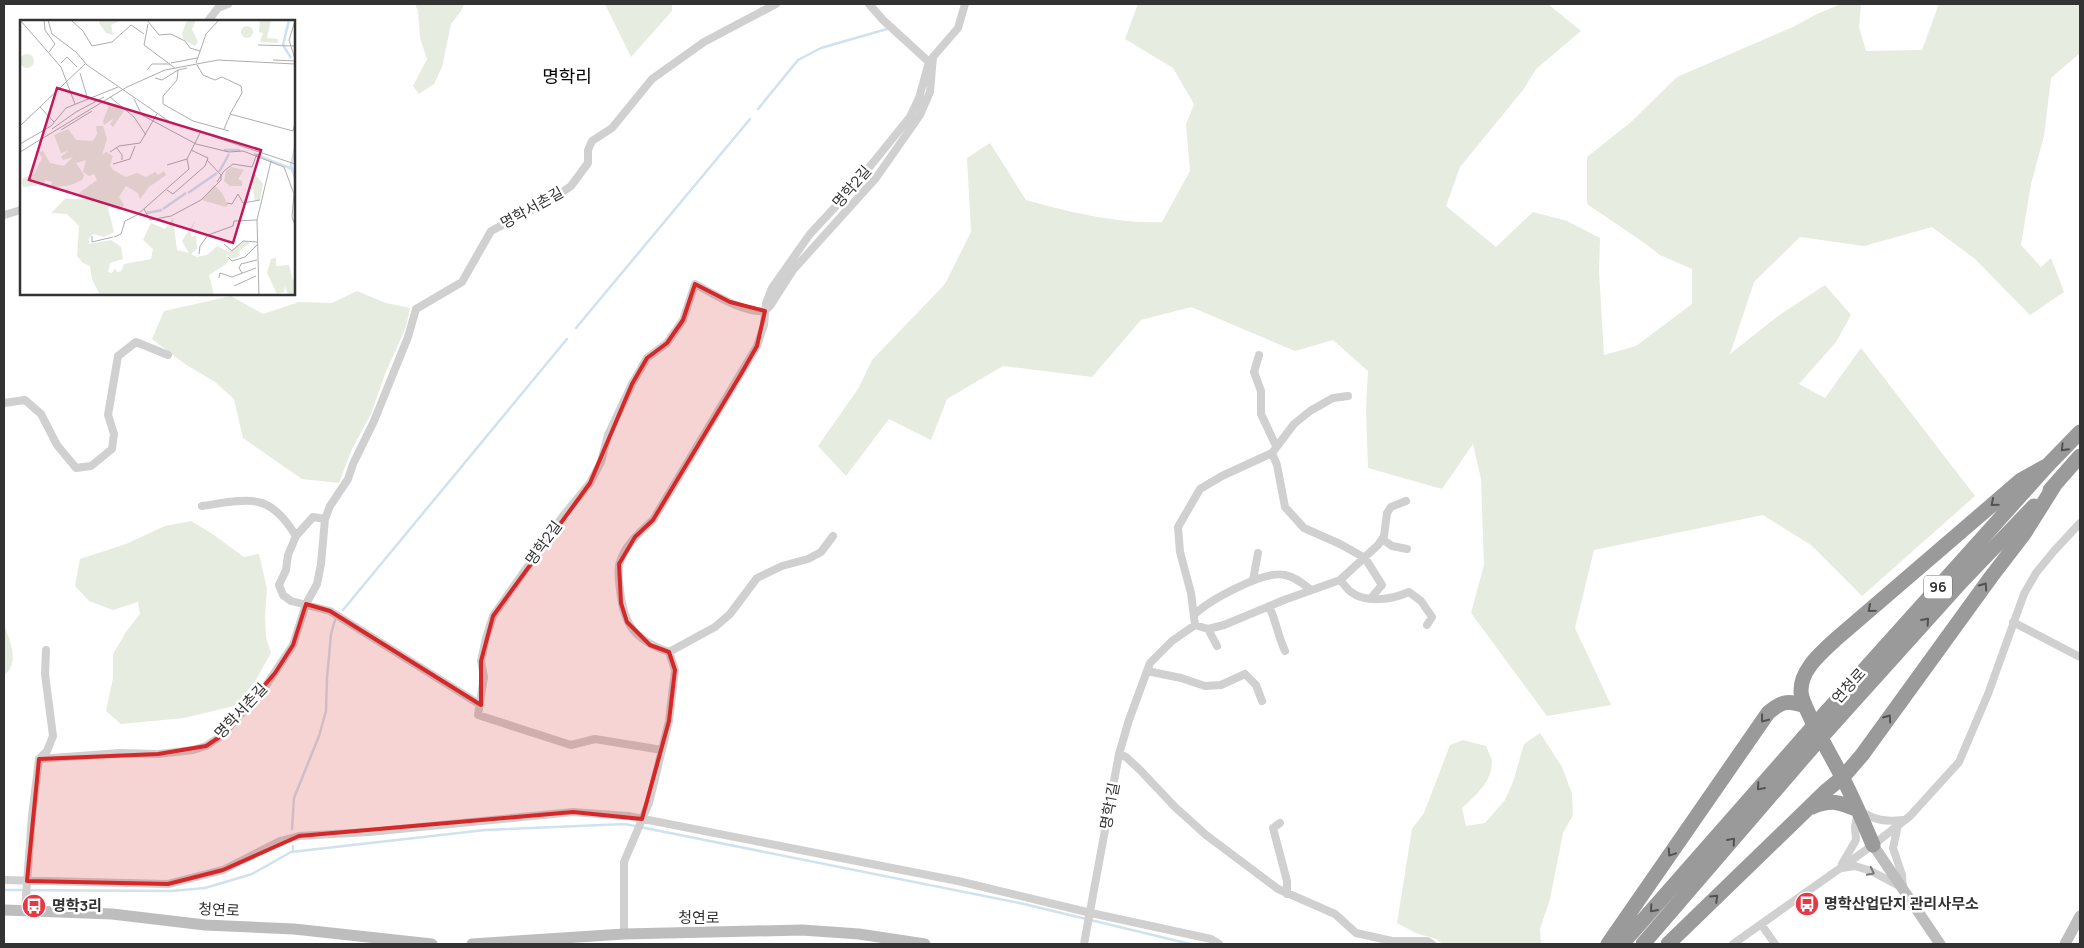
<svg xmlns="http://www.w3.org/2000/svg" width="2084" height="948" font-family="Manrope,'Noto Sans KR',sans-serif">
<rect width="100%" height="100%" fill="#fff"/>
<path fill="#e6ecdf" d="M415 4H464L461 11 451 24 442 67 434 84 419 94 413 86 427 59 420 38 418 11Z
M605 4H672V11L631 57Z
M1138 4H1548L1581 31 1536 69 1523 90 1460 167 1446 206 1496 247 1533 212 1567 221 1600 238 1599 271 1604 355 1636 346 1692 304V269L1660 255 1646 244 1587 204V157L1631 122 1677 77 1793 27 1817 14 1841 4H1861L1859 27 1866 51 1922 50 1939 4H2080V53L2051 78 2044 136 2031 184 2021 245 2041 267 2051 258 2064 292 2030 315 1975 259 1932 227 1864 246 1800 237 1754 282 1730 354 1778 316 1825 285 1851 315 1836 342 1799 384 1825 398 1861 348 1975 496 1862 596 1811 545 1763 515 1594 550 1575 628 1611 705 1547 716 1471 613 1484 565 1481 479 1473 444 1442 489 1368 468 1366 410 1368 371 1333 340 1295 351 1191 307 1141 320 1092 377 1003 366 947 399 931 440 889 419 846 476 818 446 858 389 872 360 945 284 971 232 967 158 990 143 1026 200C1070 212 1116 224 1162 222L1190 171 1186 125 1194 104 1173 68 1125 39Z
M357 291 386 303 410 308 406 327 385 374 371 414 352 449 339 483 302 479 243 438 234 399 215 382 185 364 152 339 164 311 231 296 263 314 299 302 332 303Z
M191 521 211 533 244 557 259 554 267 589 265 616 266 637 271 653 254 683 234 706 184 718 121 724 106 711 113 678V654L126 632 140 614 138 602 113 610 89 601 75 586 80 559 126 544 165 526Z
M4 624C9 640 21 663 4 675Z
M1540 733 1562 767 1572 794 1573 815 1563 833 1550 899 1540 929 1541 944H1443L1436 939 1416 933 1397 923 1412 829 1424 813 1450 745 1463 740 1486 746C1488 751 1491 757 1492 761 1492 782 1476 795 1462 808L1466 826 1485 823 1505 800 1513 782 1524 744Z"/>
<g fill="none" stroke-linecap="round" stroke-linejoin="round">
<path stroke="#cfe2ee" stroke-width="2.5" d="M758 109 798 60 821 48 887 29
M576 328 750 119
M343 610 567 339
M292 829 294 798 319 736 326 711 327 678 331 634 335 620
M293 846V852
M4 890 171 891 205 888 252 874 291 852 485 830 625 824 1024 904 1190 944"/>
<path stroke="#d0d0d0" stroke-width="8" d="M869 4 883 20 929 62
M208 21 218 8 228 4
M4 215 21 210
M1259 355 1254 372 1261 391V414L1276 446
M4 403 25 400 41 414 57 445 76 468 91 466 112 449 114 434 108 415 118 356 136 342 168 355
M1272 453 1277 465 1285 507 1304 528 1340 544 1365 558 1382 585 1371 598
M202 506C218 504 244 498 258 502 275 505 288 523 296 536
M325 519 313 517 296 536 288 555 286 570 279 585 283 595 291 601 330 611 479 704
M1382 539 1392 546 1407 549
M1253 580 1258 553
M1340 580C1344 584 1347 589 1351 592 1367 604 1393 599 1409 592L1421 601 1432 617 1427 625
M1269 606C1276 621 1278 636 1285 651
M1195 614C1210 600 1264 570 1285 575 1296 577 1303 584 1311 590
M2013 622 2080 657
M1195 625 1191 593 1180 552 1178 527 1200 489 1222 476 1272 453 1294 424 1310 411 1333 398 1348 396
M1208 629 1217 646
M669 652C635 640 624 626 620 590 619 582 617 570 620 562 625 545 640 532 653 520L757 346 764 325 766 303 772 288 810 234 850 191 910 117 919 98 929 62 931 63
M1147 671 1181 678 1205 686 1221 685 1245 674 1256 685 1262 701
M662 750 595 739 571 745 478 715 484 677 481 661 486 638 493 616 563 516 590 483 601 462 608 435 632 384 647 358 667 343 683 320 695 284C714 294 743 313 765 311L770 306 793 270 876 178 920 115 930 92 933 57 958 28 965 4
M1119 754 1126 757 1140 770 1175 807 1206 835 1278 889 1335 914 1356 933 1392 941H1427L1432 944
M39 759 47 751 53 736 45 674 46 650
M1280 823 1273 828 1287 881V894
M1842 864 1856 840 1855 827 1858 810C1875 820 1883 822 1903 820
M1842 868 1855 866 1871 871 1903 888 1902 875 1893 848 1898 825
M4 880 168 884 223 870 280 841 299 836 369 832 573 812 628 816 958 881 1091 913 1211 939 1219 944
M25 910 32 816 39 759 120 753 158 754 193 750 206 746 221 736 265 687 293 645 306 604 317 584 321 564 325 519 330 506 348 479 353 464 374 421 408 337 416 309 462 282 491 231 551 200 571 186 588 163V150L592 141 612 128 652 79 704 42 776 4
M1761 924 1775 944
M624 934V862L649 803 669 721 675 670 669 652 715 627 730 614 757 578 782 566 808 559 821 552 833 536
M1084 944 1119 754 1129 720 1150 663 1172 641 1195 625 1208 629 1224 625 1284 600 1340 580 1378 545 1384 536 1387 513 1391 507 1406 501
M1733 944 1873 845 1910 816 1959 762 1988 694 2024 594 2036 573 2054 551 2080 523"/>
<path stroke="#bdbdbd" stroke-width="11" d="M1873 845 1940 944
M4 910 112 914 205 925 294 929 432 944
M472 944 624 934 802 930 859 934 925 944
M2065 944 2080 916"/>
<path stroke="#9a9a9a" stroke-width="15" d="M2050 490 2080 456
M1828 710 2048 465 2080 432
M1835 722 1962 581 2034 506
M1812 807C1832 799 1839 802 1858 810
M1873 845C1863 821 1853 797 1841 775 1833 759 1802 707 1801 692 1800 670 1821 653 1836 639L2021 480 2048 465
M1608 944 1768 713C1782 701 1788 700 1805 706
M1622 944 1804 737
M1643 944 1810 750
M1668 944 1827 790 1843 777 1862 755 1991 577 2024 534 2056 483"/>
<path stroke="#9a9a9a" stroke-width="15" d="M1804 737 1828 710
M1810 750 1835 722"/>
</g>
<defs><path id="oneway-chevron" d="M-2-3.5L2.5 0L-2 3.5" fill="none" stroke-width="1.6" stroke-linecap="round" stroke-linejoin="round" transform="scale(1.25)"/></defs>
<g stroke="#525252">
<use href="#oneway-chevron" transform="translate(2064 448) rotate(134)"/>
<use href="#oneway-chevron" transform="translate(1994 503) rotate(140)"/>
<use href="#oneway-chevron" transform="translate(1984 586) rotate(-55)"/>
<use href="#oneway-chevron" transform="translate(1871 609) rotate(140)"/>
<use href="#oneway-chevron" transform="translate(1926 621) rotate(-48)"/>
<use href="#oneway-chevron" transform="translate(1888 718) rotate(-55)"/>
<use href="#oneway-chevron" transform="translate(1764 719) rotate(127)"/>
<use href="#oneway-chevron" transform="translate(1760 787) rotate(131)"/>
<use href="#oneway-chevron" transform="translate(1732 841) rotate(-49)"/>
<use href="#oneway-chevron" transform="translate(1671 853) rotate(124)"/>
<use href="#oneway-chevron" transform="translate(1715 898) rotate(-44)"/>
<use href="#oneway-chevron" transform="translate(1653 909) rotate(131)"/>
</g>
<use stroke="#7a7a7a" href="#oneway-chevron" transform="translate(1871 872) rotate(27)"/>
<path fill="#d62828" fill-opacity="0.2" stroke="#d62828" stroke-width="4" stroke-linejoin="round" d="M695 284 730 302 765 311 757 346 741 374 653 520 635 537 619 564 621 603 627 622 650 645 669 652 675 670 669 721 642 819 573 812 299 836 223 870 168 884 27 881 39 759 158 754 206 746 221 736 275 673 293 645 306 604 330 611 481 705V661L493 616 590 483 632 384 647 358 667 343 683 320Z"/>
<defs>
<g id="bus-disc" transform="scale(1.25)"><circle r="9.5" fill="#e63946" stroke="#fff"/><path d="M-5-6H5V4H4V6H2V4H-2V6H-4V4H-5ZM-3.5-4V0h7V-4ZM-3.5 1.2v1.5H-2V1.2ZM2 1.2v1.5H3.5V1.2Z" fill="#fff"/></g>
</defs>
<g fill-rule="evenodd">
<use href="#bus-disc" x="1807" y="904"/>
<use href="#bus-disc" x="34" y="906"/>
</g>
<g text-anchor="middle" stroke-width="5" stroke-linejoin="round" paint-order="stroke">
<rect fill="#fff" stroke="#707070" stroke-width="1" x="1924" y="575.5" width="28" height="23" rx="4"/>
<g font-size="14" font-weight="bold" fill="#333">
<text x="1938" y="592">96</text>
</g>
<g font-size="15" fill="#333" stroke="#fff">
<text transform="translate(852 187) rotate(-49)" y="5">명학2길</text>
<text transform="translate(532 208) rotate(-29)" y="5">명학서촌길</text>
<text transform="translate(544 543) rotate(-54)" y="5">명학2길</text>
<text transform="translate(1849 686) rotate(-48)" y="5">연청로</text>
<text transform="translate(241 711) rotate(-47)" y="5">명학서촌길</text>
<text transform="translate(1110 806) rotate(-79)" y="5">명학1길</text>
<text transform="translate(219 910) rotate(3)" y="5">청연로</text>
<text x="699" y="923">청연로</text>
</g>
<g font-size="15" font-weight="bold" fill="#333" stroke="#fff" text-anchor="start">
<text x="1824" y="909">명학산업단지 관리사무소</text>
<text x="52" y="911">명학3리</text>
</g>
<g font-size="18" fill="#000" stroke="#fff">
<text x="567" y="83">명학리</text>
</g>
</g>
<g transform="translate(20 20)">
<rect width="275" height="275" fill="#fff"/>
<path d="M101 0 91 5 93 15 86 13 79 3V0ZM167 0H176L172 9 178 22 175 26 164 20 162 14ZM240 0H251L247 18 258 19V23L240 22 243 13 239 12ZM221 12a6 6 0 1 1 12 0a6 6 0 1 1-12 0ZM0 41a7 7 0 1 1 14 0a7 7 0 1 1-14 0ZM90 83 97 84 104 91 93 107 90 104 94 98 84 105 83 101ZM76 106H83L87 119 82 135 86 132 93 136 90 145 93 150 106 157 117 153 126 157 135 152 138 155 144 151 146 155 129 167 120 179 118 173 106 166 99 177 104 185 100 191 90 186 88 188 94 212 84 217 73 214 69 218V224L91 220 101 227 103 239 90 243 88 252 92 253 95 248 97 252 101 251 104 244 131 239 133 229 123 220 131 203 145 209 153 198 157 230 169 233 162 221 175 201 171 213 172 217 176 214 177 229 171 234 177 237 187 235 197 226 209 232 223 221 230 223 219 231 220 236 212 239 206 234 209 240 206 244 189 255 194 275H67L79 273 72 259 70 246 63 243 57 236 59 206 47 194 31 193 45 179H62L59 173 77 160 74 154 69 156 63 152 66 140 56 143 64 155 62 160 51 165 30 168 32 162 26 160 22 165 3 167 2 163 3 158 14 154 22 138 19 132 23 131 30 143 44 146 53 137 43 140 41 137 48 131 41 133 34 115 48 109 56 120 73 121 77 114ZM211 147 224 150 218 159 222 161V166H210L204 161 206 151ZM235 154 243 164 240 180 235 181 231 159ZM194 165 202 173 208 185 206 187 182 180ZM256 238V246L269 245 273 261 275 255V275H268L265 266 264 272 257 274 247 253 251 239Z" fill="#e6ecdf"/>
<path fill="none" stroke="#cfe2ee" stroke-width="2.5" d="M269 0 263 25 271 38M275 128 271 146 275 158M204 130H220M234 134 272 149M199 152 209 134M168 173 197 153M143 189 166 173M127 193 142 190"/>
<path fill="none" stroke="#adadad" stroke-width="1" d="M0 0 41 47 55 84M24 0 25 10 35 24 29 32M28 0 32 14 56 32 67 45 150 102 275 144M51 0 63 11 72 26 92 22 111 5 124 14M127 0 139 15 151 14 165 21 170 28 180 31M275 1 269 20 275 39M128 4 124 25 155 48M238 25 275 26M253 40 275 41M41 43 47 37 57 47M151 43 177 38M176 43 186 14 199 0M177 45 183 55 195 60 202 57 221 66 222 73 210 94 273 111 275 103M167 48 158 50 157 60 143 76V84L173 101 209 111M127 50 132 44H150M60 53 68 80M135 58 142 60 158 50M90 77 114 97 126 115M114 79 122 95 176 124 209 132 223 131 264 147 274 174 272 197 275 205M20 87 34 102M0 106 65 44M32 109 56 92 84 77M204 109 210 95M41 110 72 91M0 124 31 106 46 88 98 67M96 127 102 135V140M0 132 107 67 145 50 198 40 275 44M90 132 99 126 120 123 137 94M187 140 201 155M93 144 110 139 115 126M147 145 167 139 180 113M197 162 204 151 213 144 232 147 237 134M147 170 153 174 185 146 188 138 171 130M207 183 212 184 218 174 223 183 240 180M124 189 130 200 151 196 181 180 201 160V155M72 216V222L93 217M94 217 101 214 105 201 117 195 169 149 167 139M204 224 212 231 223 221 238 222M179 234 180 226 188 215 213 206 214 201 237 200M208 237 212 241 225 237 238 224M222 253 219 248 221 244 237 240M199 258 200 253 212 257 236 248M214 266 236 256M239 275 237 200 251 141"/>
<path fill="#c2185b" fill-opacity="0.15" stroke="#c2185b" stroke-width="2.5" d="M37 68 241 130 213 223 9 160Z"/>
<rect width="275" height="275" fill="none" stroke="#333" stroke-width="2.5"/>
</g>
<rect width="2084" height="948" fill="none" stroke="#333333" stroke-width="10"/>
</svg>
